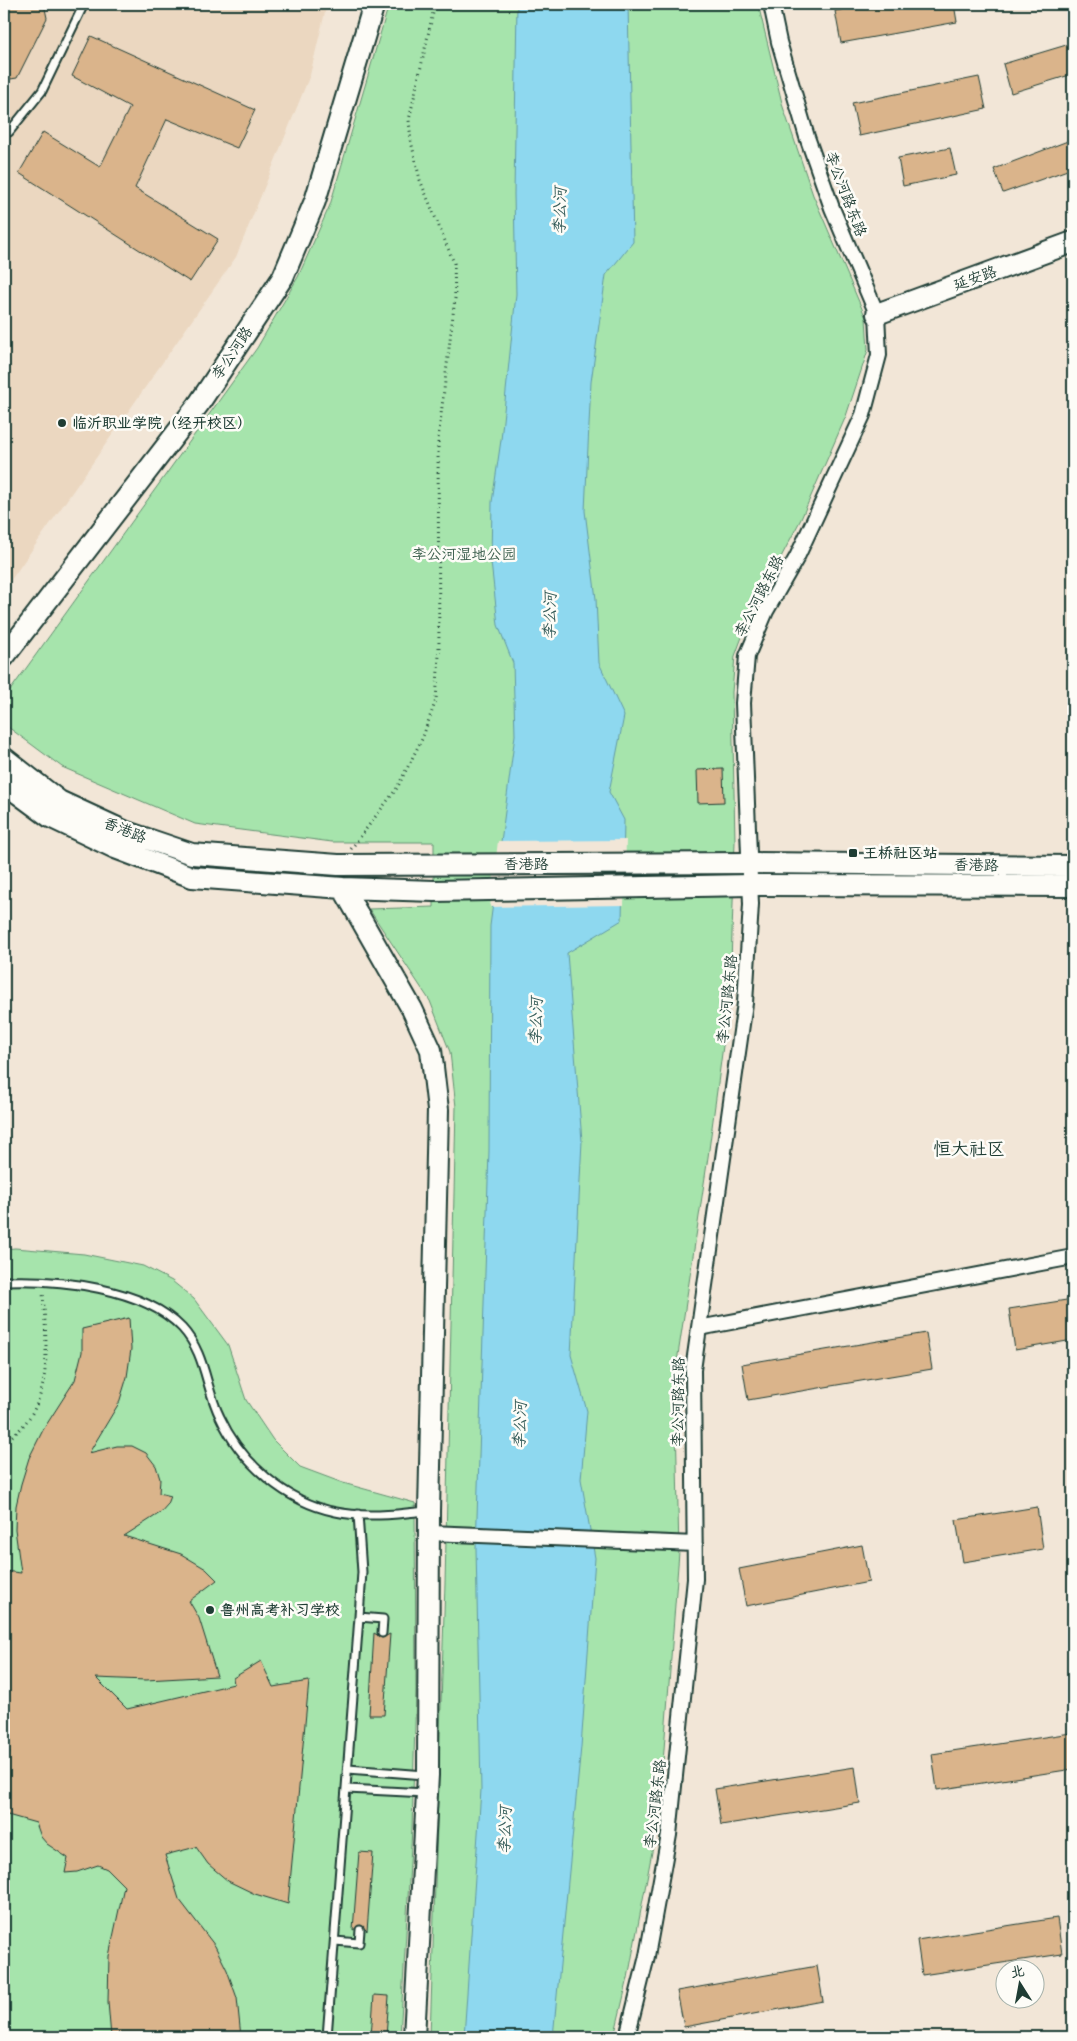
<svg xmlns="http://www.w3.org/2000/svg" width="1077" height="2041" font-family="'Patrick Hand','LXGW WenKai TC',sans-serif">
<rect width="100%" height="100%" fill="#f2e6d7"/>
<filter id="ink" filterUnits="userSpaceOnUse"><feTurbulence type="fractalNoise" baseFrequency=".02" numOctaves="2"/><feDisplacementMap in="SourceGraphic" scale="10" xChannelSelector="R" yChannelSelector="G"/><feConvolveMatrix kernelMatrix="1 2 1 2 8 2 1 2 1" color-interpolation-filters="sRGB"/></filter>
<g filter="url(#ink)">
<path fill="#ebd7c0" d="M4 4H327L310 75 236 257 4 590Z"/>
<path fill="#a6e4ac" stroke="#629070" d="M389 4H758L783 107 813 195 866 318 868 350 846 416 801 519 749 618 735 656 732 692 735 842 730 994 708 1157 675 1375 679 1552 659 1815 628 1978 614 2037H430L445 1584 456 1107 450 1052 430 1001 369 909 434 907V842H332L195 824 62 767 4 724V699L257 348 298 277 330 205Z
M15 1248 84 1254 143 1266 172 1281 194 1299 228 1345 246 1400 273 1440 300 1467 343 1483 415 1503 416 1689 412 1828 400 2037H4V1249Z"/>
<path fill="#8ed8ef" stroke="#629aa4" d="M517 4H628L633 242 606 275 591 382 585 511 596 599 599 663 624 716 609 792 624 820 622 920 567 953 582 1141 571 1355 587 1411 581 1479 595 1558 581 1747 553 2037H464L481 1790 476 1548 489 1151 490 926 515 735 513 663 498 625 491 562 492 502 501 440 516 294 514 194Z"/>
<path fill="#f2e6d7" d="M626 840 624 905 490 907 498 841Z"/>
<path fill="#dab48b" stroke="#1f3d34" d="M4 4H44L47 18 17 78 4 80Z
M876 4H954L957 22 841 43 835 11Z
M91 36 255 110 237 148 167 119 135 188 218 239 190 282 19 173 43 132 100 167 130 107 72 76Z
M1073 43V74L1011 93 1003 64Z
M979 77 986 109 859 136 852 103Z
M1073 139V168L1003 193 994 169Z
M950 148 956 175 903 186 898 158Z
M723 769 724 802 698 803 697 770Z
M1073 1299V1340L1015 1350 1009 1309Z
M129 1318 131 1349 127 1377 119 1403 89 1453 117 1446H132L146 1453 156 1466 160 1479 159 1493 171 1496 168 1504 160 1513 124 1536 181 1554 206 1569 217 1580 189 1601 199 1618 217 1676 146 1680 96 1678 127 1709 234 1684 233 1678 261 1661 273 1687 309 1681 288 1904 255 1894 228 1881 208 1864 196 1847 165 1855 179 1899 215 1946 227 1970 237 1998 241 2037H111L108 2002 109 1956 124 1886 107 1869 98 1865 77 1872 65 1873 68 1858 47 1844 41 1837 36 1823 4 1814V1760L10 1752 4 1746V1571L21 1573 15 1529 16 1506 21 1484 29 1458 43 1430 75 1380 82 1352V1329Z
M926 1333 932 1369 748 1400 742 1364Z
M1037 1507 1043 1549 963 1562 956 1520Z
M862 1545 869 1582 746 1606 739 1569Z
M374 1633 382 1638 390 1634 384 1715H369Z
M1071 1733 1073 1769 937 1790 932 1754Z
M855 1767 860 1803 721 1825 715 1789Z
M359 1852 373 1853 367 1931 361 1925 353 1930Z
M1057 1918 1062 1954 922 1975 917 1940Z
M817 1966 823 2001 684 2027 677 1991Z
M374 1995 389 1996 386 2037H371Z"/>
<g fill="none" stroke-linecap="round" stroke-linejoin="round">
<g stroke="#1f3d34" stroke-width="11">
<path id="lane" d="M4 134 9 132 42 91 84 4
M4 1281C58 1279 143 1287 182 1328 206 1354 205 1387 220 1417 241 1463 286 1502 336 1512 365 1518 398 1514 426 1511
M359 1617 383 1619 382 1633
M348 1769 425 1775
M347 1789 426 1793
M335 1941 359 1943 360 1930
M327 2037 359 1617 362 1572 358 1514"/>
</g>
<g stroke="#1f3d34" stroke-width="18">
<path id="street" d="M699 1328 1073 1257
M430 1533 695 1544
M627 2037 647 1956 669 1835 695 1579 693 1370 745 1003 751 904 743 703 747 656 766 611 797 557 863 415 879 355 877 314 832 208 807 137 779 42 771 4"/>
</g>
<g stroke="#1f3d34" stroke-width="24">
<path id="secondary" d="M877 314 1073 242
M4 657 198 405 283 277 315 201 374 4
M4 758 59 801 124 831 192 854 338 865 751 863 1073 866
M4 783 50 817 115 848 192 877 343 888 434 891 750 885 1073 886
M343 888 412 1009 431 1050 438 1110 429 1511 428 1775 414 2037"/>
</g>
<path stroke="#1f3d34" stroke-width="3" stroke-dasharray="1 4" stroke-linecap="butt" d="M351 849 397 788 422 739 436 700 439 655 438 440 455 298 454 263 420 180 411 141 409 120 435 4
M4 1442C57 1408 46 1346 43 1292"/>
<use href="#lane" stroke="#fdfcf7" stroke-width="7"/>
<use href="#street" stroke="#fdfcf7" stroke-width="14"/>
<use href="#secondary" stroke="#fdfcf7" stroke-width="20"/>
</g>
</g>
<g fill="#1f3d34" stroke="#fdfcf7" stroke-width="2">
<circle cx="62" cy="423" r="5"/>
<rect x="848" y="848" width="10" height="10" rx="2.5"/>
<circle cx="210" cy="1610" r="5"/>
</g>
<g text-anchor="middle" stroke-width="5" stroke-linejoin="round" paint-order="stroke">
<g font-size="15" fill="#1f3d34" stroke="#fdfcf7">
<text transform="translate(846 194) rotate(69)" y="5">李公河路东路</text>
<text transform="translate(975 278) rotate(-20)" y="5">延安路</text>
<text transform="translate(232 353) rotate(-56)" y="5">李公河路</text>
<text transform="translate(759 596) rotate(-63)" y="5">李公河路东路</text>
<text transform="translate(125 830) rotate(22)" y="5">香港路</text>
<text x="526" y="869">香港路</text>
<text transform="translate(976 865) rotate(1)" y="5">香港路</text>
<text transform="translate(727 999) rotate(-84)" y="5">李公河路东路</text>
<text transform="translate(678 1402) rotate(-89)" y="5">李公河路东路</text>
<text transform="translate(655 1804) rotate(-83)" y="5">李公河路东路</text>
</g>
<g font-size="15" font-weight="bold" fill="#1f3d34" stroke="#fdfcf7" text-anchor="start">
<text x="72" y="428">临沂职业学院（经开校区）</text>
<text x="863" y="858">王桥社区站</text>
<text x="220" y="1615">鲁州高考补习学校</text>
</g>
<g font-size="15" fill="#3a5e4c" stroke="#fdfcf7">
<text x="464" y="559">李公河湿地公园</text>
</g>
<g font-size="16" font-style="italic" fill="#355c59" stroke="#fdfcf7">
<text transform="translate(559 211) rotate(-89)" y="6">李公河</text>
<text transform="translate(549 616) rotate(-89)" y="6">李公河</text>
<text transform="translate(535 1021) rotate(-88)" y="6">李公河</text>
<text transform="translate(519 1425) rotate(-88)" y="6">李公河</text>
<text transform="translate(504 1830) rotate(-88)" y="6">李公河</text>
</g>
<g font-size="18" fill="#1f3d34" stroke="#fdfcf7">
<text x="969" y="1155">恒大社区</text>
</g>
</g>
<rect width="1077" height="2041" fill="none" stroke="#fdfcf7" stroke-width="20"/>
<rect x="10" y="10" width="1057" height="2021" fill="none" stroke="#1f3d34" stroke-width="2" filter="url(#ink)"/>
<g transform="translate(1020 1984) rotate(349)"><circle r="24" fill="#fdfcf7" stroke="#a4b0a9"/>
<path d="M0-4L9 19L0 12L-9 19Z" fill="#1f3d34"/>
<text y="-8" font-size="14" font-weight="bold" text-anchor="middle" fill="#1f3d34">北</text>
</g>
</svg>
